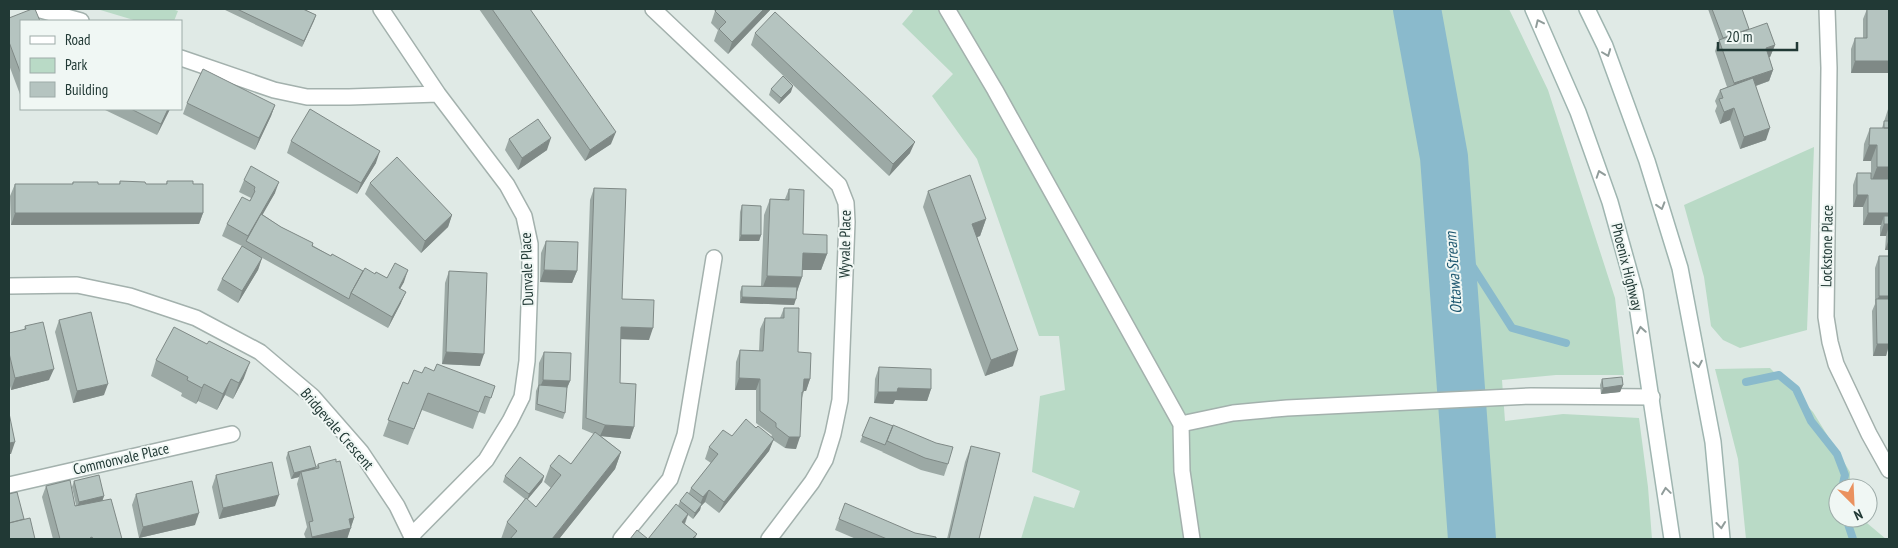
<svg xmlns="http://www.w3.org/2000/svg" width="1898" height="548" font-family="'PT Sans Narrow',sans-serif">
<rect width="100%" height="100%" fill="#e0eae6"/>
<path fill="#b9dac6" d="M97 9H172L178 11 174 21H137Z
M911 9H1509L1548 90 1615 298 1624 375H1556L1502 380 1505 421 1563 414 1639 418 1648 487 1652 539H1021L1034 496 1074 508 1080 491 1032 472 1040 396 1065 390 1059 336H1039L977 159 932 96 953 74 902 24 913 11Z
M1814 147 1807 330 1740 348 1723 340 1711 326 1704 277 1684 205Z
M1770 368 1813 412 1850 472V488H1838V518H1861L1886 539H1746L1738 459 1715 369Z"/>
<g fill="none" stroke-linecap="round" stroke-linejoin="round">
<path stroke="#8abacc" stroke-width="8" d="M1451 242 1464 253 1512 328 1566 343
M1746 382 1779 375 1796 389 1811 421 1837 454 1845 475 1842 488
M1846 518 1853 539"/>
<path stroke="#8abacc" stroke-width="48" d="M1417 9 1444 157 1472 539"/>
<g stroke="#a3b1ad" stroke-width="18">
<path id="street" d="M37 9 81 21
M381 9 438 94 507 185 524 216 530 244V278L527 361 522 397 510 421 486 460 412 535
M653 9 839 185 846 203 847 222 840 400 833 434 825 460 812 482 769 539
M947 9 995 90 1181 424 1233 413 1287 408 1531 396 1652 397
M1827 9 1829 68 1826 317 1830 342 1836 364 1869 434 1889 470
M181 58 274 90 307 97H349L438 94
M9 286 77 285 130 296 196 318 260 352 312 396 361 452 397 506 413 539
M1181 424 1182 471 1192 539
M9 485 232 434
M621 539 670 479 685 435 714 258"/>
</g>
<g stroke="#9fb5b0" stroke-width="18">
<path id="secondary" d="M1533 9 1578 112 1610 202 1635 292 1672 539
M1587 9 1605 46 1647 161 1680 268 1713 442 1722 539"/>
</g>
<use href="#street" stroke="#fff" stroke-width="15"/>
<use href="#secondary" stroke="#fff" stroke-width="15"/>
</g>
<path fill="#9ca9a5" d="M223 9H303L316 15 302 47Z
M479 9H530L611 144 585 161Z
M713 9H771L728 54 714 41 718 30 711 23 715 11Z
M1708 9H1742L1749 29 1775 45 1770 57H1769L1773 70 1769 81 1756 86 1766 140 1740 149 1730 120 1720 124 1715 111 1717 106 1715 101 1720 90 1727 87 1715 51 1719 40Z
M1867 9H1889V73H1851V49L1855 38H1863V19Z
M9 18 21 21V97L9 65Z
M755 33 910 153 889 176 751 45Z
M771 89 791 92 779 104 769 95Z
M187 103 275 105 271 116 255 150 183 114Z
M1889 106V250H1885L1886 236H1880V227L1881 225H1863V207H1853V185L1857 173 1871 179V161H1863L1864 144 1870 128H1882Z
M103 109H170L157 135Z
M509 139 547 150 518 170 505 150Z
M291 141 376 163 357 194 287 153Z
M244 180 275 193 262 214 281 227 331 256 363 271 404 282 400 289 401 303 388 328 257 255 262 258 258 270 238 303 217 290 222 279 242 246 222 236 227 224 250 201 251 198 239 192Z
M120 181 146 184H166L167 181 193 184 203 213 199 224 11 225 10 196 15 184H72L73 182 98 184H119Z
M370 183 452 215 448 227 421 253 365 194Z
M594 188 622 299 649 340 621 339 620 383 634 427 630 439 601 436 621 452 615 469 559 539H501L507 522 525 499 503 482 505 476H544L542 482 527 500 536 507 551 488 544 482 550 466 571 464 594 434 582 429 590 200Z
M789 189 803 234 827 254 821 270H802V277L797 292 794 305 740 303V292L742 286H761L764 215 770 199H785Z
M928 191 986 219 980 236 977 237 1013 366 985 376 923 207Z
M742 205 761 235 759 241H739L740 212Z
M546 241 577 271 572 283 540 282 541 253Z
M1879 256H1889V346L1886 356H1873L1872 311 1875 304V268Z
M449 271 480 366 442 364 445 283Z
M784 308 798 352 810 379 806 391H804L802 398 796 449 785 448 773 440 769 451 719 513 705 502 701 506 700 510 693 519 688 515 685 524 697 534 695 539H630H648L678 506 680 501 689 493 691 488 711 463 705 459 709 447 732 436 756 428 771 437 772 435 756 423V390H735L736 362 740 350 759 351 760 329 765 318H780Z
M59 320 104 395 73 403 55 332Z
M25 326 49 380 11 390 9 382V333L24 330Z
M544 352 570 381 566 390 565 413 563 419 535 410 536 391 538 386 539 363Z
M156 360 244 378 233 399 225 395 217 410 198 401 196 404 181 396 182 393 151 376Z
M879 367 931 389 927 401 895 400 893 404 874 403 875 379Z
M434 371 495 386 485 414 479 412 473 429 422 410 408 445 383 436 403 382 408 384 422 373Z
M1602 379 1623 385 1620 392 1601 394 1600 385Z
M870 417 948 464 944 476 921 470 882 452H883L860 442Z
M971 446 979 539H947L965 462Z
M288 452 315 468 318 464 354 518 347 539H306L304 534 307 527 297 484 299 477 291 479 286 458Z
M216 475 275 506 219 519 212 487Z
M74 481 104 496 102 500 122 539H53L42 497 46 486 75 506 76 505 72 487Z
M136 494 195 525 139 538 132 505Z
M839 519 915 533 936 539H856L835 530Z"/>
<path fill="#7f8986" d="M764 9H771L728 54 732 42Z
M316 15 314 21 302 47 304 41Z
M1775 45 1770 57 1762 60 1766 48Z
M1855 61H1889V73H1851Z
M1773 70 1769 81 1730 95 1734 83Z
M793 86 791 92 779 104 781 98Z
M275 105 271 116 255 150 259 138Z
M1734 108 1730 120 1720 124 1724 112Z
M168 109H170L157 135 161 124Z
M1770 128 1766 140 1740 149 1744 137Z
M616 132 611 144 585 161 590 150Z
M551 138 547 150 518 170 522 158Z
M915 142 910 153 889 176 893 164Z
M1869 145H1877L1871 161H1863Z
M380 151 376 163 357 194 361 183Z
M1877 167H1889V183H1871Z
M279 182 275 193 247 242 246 241 248 236Z
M1857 195H1868L1863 207H1853Z
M15 213H203L199 224 11 225Z
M1868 213H1889V226L1886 236H1880L1884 224V216L1881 225H1863Z
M452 215 448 227 421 253 425 241Z
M986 219 980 236 966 241 972 224Z
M741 235H761L759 241H739Z
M1889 239V250H1885Z
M803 253 827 254 821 270H797Z
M262 258 258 270 238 303 242 291Z
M408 270 404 282 394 299 399 288Z
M544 270 577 271 572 283 540 282Z
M767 276 802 277 796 294 761 292Z
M406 292 401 303 388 328 392 317Z
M1879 296H1889V307L1876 303Z
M742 297 796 299 794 305 740 303Z
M621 327 653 328 649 340 617 339Z
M1877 344H1889L1886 356H1873Z
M1018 350 1013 366 985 376 991 360Z
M446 352 484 354 480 366 442 364Z
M250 362 244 378 233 399 239 383Z
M54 369 49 380 11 390 15 378Z
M739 378 760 379 756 390H735Z
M231 379 225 395 217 410 223 394Z
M804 379H810L806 391H800Z
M543 380 570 381 565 393 538 392Z
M108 384 104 395 73 403 77 391Z
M204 384 198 401 196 404 202 388Z
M1623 385 1620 392 1601 394 1603 388Z
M898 388 931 389 927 401 895 400 893 404 874 403 878 392Z
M605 425 634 427 630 439 600 436Z
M789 437H800L796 449 785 448Z
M774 439 769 451 719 513 724 502Z
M15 442 11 454H9V443Z
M621 452 615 469 559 539H552Z
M316 467 313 473 301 472 299 477 291 479 294 473Z
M544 476 542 482 527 500 529 494Z
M709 490 705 502 701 506 700 510 693 519 695 513 699 507 703 497Z
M279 495 275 506 219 519 223 508Z
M104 496 102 502 77 508 79 502Z
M199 513 195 525 139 538 143 527Z
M688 514 682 530V522Z
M354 518 347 539H311L312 537 349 519Z"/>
<path fill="#b5c4c0" stroke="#7f8986" d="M32 9H35L40 21H21V74L9 42V18Z
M237 9H303L316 15 304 41Z
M492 9H530L616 132 590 150Z
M717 9H764L732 42 719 29 726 22 715 11Z
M1712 9H1742L1749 29 1723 38Z
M1867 9H1889V61H1855V38H1867Z
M775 12 915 142 893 164 755 33Z
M1767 23 1775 45 1766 48 1773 70 1734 83 1719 40Z
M203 69 275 105 259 138 187 103Z
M783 76 793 86 781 98 771 89Z
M1753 78 1770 128 1744 137 1734 108 1724 112 1719 99 1723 98 1720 90Z
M1889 106V128H1884V121H1889Z
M131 109H168L161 124Z
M310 109 380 151 361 183 291 141Z
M538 119 551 138 522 158 509 139Z
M1870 128H1889V167H1877V145H1869Z
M397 157 452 215 425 241 370 183Z
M251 166 279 182 248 236 227 224 242 197 250 201 255 191 254 190 255 187 244 180Z
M1857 173H1871V179H1889V213H1868V195H1857Z
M970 175 986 219 972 224 1018 350 991 360 928 191Z
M120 181 145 182 146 184H167V181H193V184H203V213H15V184H73V182H98V184H120Z
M594 188 626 189 622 299 654 300 653 328 621 327 620 383 636 384 634 427 605 425 586 418Z
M789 189 804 190 803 234 827 235V254L803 253 802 277 767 276 770 199 789 200Z
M742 205 761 206V235H741Z
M261 214 281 227 313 243 312 246 331 256 332 254 363 271 351 293 349 299 246 241Z
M1884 216H1889V224H1884Z
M546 241 578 242 577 271 544 270Z
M242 246 262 258 242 291 222 279Z
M1879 256H1889V296H1879Z
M395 263 408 270 399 288 406 292 392 317 351 293 365 268 375 274 376 272 387 278Z
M449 271 487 273 484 354 446 352Z
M742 286 797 287 796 299 742 297Z
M1876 299H1889V344H1877Z
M784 308H799L798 352 811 353 810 379H804L803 392H802L800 437H789L776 427V423L760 411V379L739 378 740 350 763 351 765 318H784Z
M91 312 108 384 77 391 59 320Z
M43 322 54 369 15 378 9 353V333L26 329 25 326Z
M174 327 207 344 209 341 250 362 239 383 231 379 223 394 204 384 202 388 187 380 188 377 156 360Z
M544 352 571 353 570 381 543 380Z
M437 364 495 386 491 398 485 396 479 412 428 393 414 429 388 420 403 382 408 384 414 370 422 373 425 367 434 371Z
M879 367 931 369V389L898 388 897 392H878Z
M1622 377 1623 385 1603 388 1602 379Z
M539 385 567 387 565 413 537 404Z
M9 413 15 442 9 443Z
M870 417 893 426 885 445 862 436Z
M746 419 756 428 758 426 774 439 724 502 709 490 703 497 691 488 718 454 709 447 723 430 732 436Z
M893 425 936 443 953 447 948 464 925 458 887 441Z
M595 432 621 452 552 539H510L517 531 507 522 526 498 536 507 561 475 550 466 559 455 571 464Z
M310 446 316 467 294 473 288 452Z
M971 446 1000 453 979 539H949Z
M520 457 544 476 529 494 505 476Z
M336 459V462L340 461 354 518 349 519 351 528 312 537 309 522 313 521 301 472 319 468 318 464Z
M272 462 279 495 223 508 216 475Z
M99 475 104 496 79 502 74 481Z
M70 480 75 506 111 499 122 539H93L92 537 90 538V539H60L46 486Z
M192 481 199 513 143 527 136 494Z
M17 492 24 519 9 523V494Z
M687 492 702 504 695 513 680 501Z
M845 503 915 533 936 537V539H887L839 519Z
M676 504 688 514 682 522 697 534 692 539H630L637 530 648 539Z
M30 518 35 539H9V523Z"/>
<defs><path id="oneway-chevron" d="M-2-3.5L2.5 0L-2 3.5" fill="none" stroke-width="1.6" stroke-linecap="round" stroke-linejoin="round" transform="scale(1.25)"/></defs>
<g stroke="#909c9a">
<use href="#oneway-chevron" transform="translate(1539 23) rotate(-115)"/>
<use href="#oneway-chevron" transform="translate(1607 53) rotate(69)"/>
<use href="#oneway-chevron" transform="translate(1600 174) rotate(-109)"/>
<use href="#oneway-chevron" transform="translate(1661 206) rotate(73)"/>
<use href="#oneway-chevron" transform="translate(1641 330) rotate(-99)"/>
<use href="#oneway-chevron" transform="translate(1698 364) rotate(79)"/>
<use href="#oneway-chevron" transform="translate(1666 491) rotate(-98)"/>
<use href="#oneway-chevron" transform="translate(1721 525) rotate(84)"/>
</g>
<g text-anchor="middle" stroke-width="4" stroke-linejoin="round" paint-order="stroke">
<g font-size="15" fill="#213935" stroke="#f0f7f4">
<text transform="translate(845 244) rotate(-89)" y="5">Wyvale Place</text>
<text transform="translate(1827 246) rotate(-89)" y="5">Lockstone Place</text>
<text transform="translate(1627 267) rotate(76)" y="5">Phoenix Highway</text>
<text transform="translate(527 269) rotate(-92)" y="5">Dunvale Place</text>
<text transform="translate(337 429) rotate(49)" y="5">Bridgevale Crescent</text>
<text transform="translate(121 459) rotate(-13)" y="5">Commonvale Place</text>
</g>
<g font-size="16" font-style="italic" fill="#205971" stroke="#f0f7f4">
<text transform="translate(1453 273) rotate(-94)" y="6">Ottawa Stream</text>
</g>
</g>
<rect width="1898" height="548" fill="none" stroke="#213935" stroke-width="20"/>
<rect x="20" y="20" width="162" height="90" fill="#f0f7f4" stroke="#9daba8"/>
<rect x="30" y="36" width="25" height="8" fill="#ffffff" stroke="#9daba8"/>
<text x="65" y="45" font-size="15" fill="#213935">Road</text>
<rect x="30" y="58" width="25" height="15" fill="#b9dac6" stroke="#9daba8"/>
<text x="65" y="70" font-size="15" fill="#213935">Park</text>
<rect x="30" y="82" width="25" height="15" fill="#b5c4c0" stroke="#9daba8"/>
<text x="65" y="95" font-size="15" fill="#213935">Building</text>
<g transform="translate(1853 503) rotate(156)"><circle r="24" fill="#f0f7f4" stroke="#9daba8"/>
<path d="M0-4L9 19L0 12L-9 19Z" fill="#ea915e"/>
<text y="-8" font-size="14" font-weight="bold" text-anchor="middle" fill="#213935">N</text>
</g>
<path d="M1718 42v8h79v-8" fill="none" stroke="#213935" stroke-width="2.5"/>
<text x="1726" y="42" font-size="15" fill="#213935" stroke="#f0f7f4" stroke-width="4" paint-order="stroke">20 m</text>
</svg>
